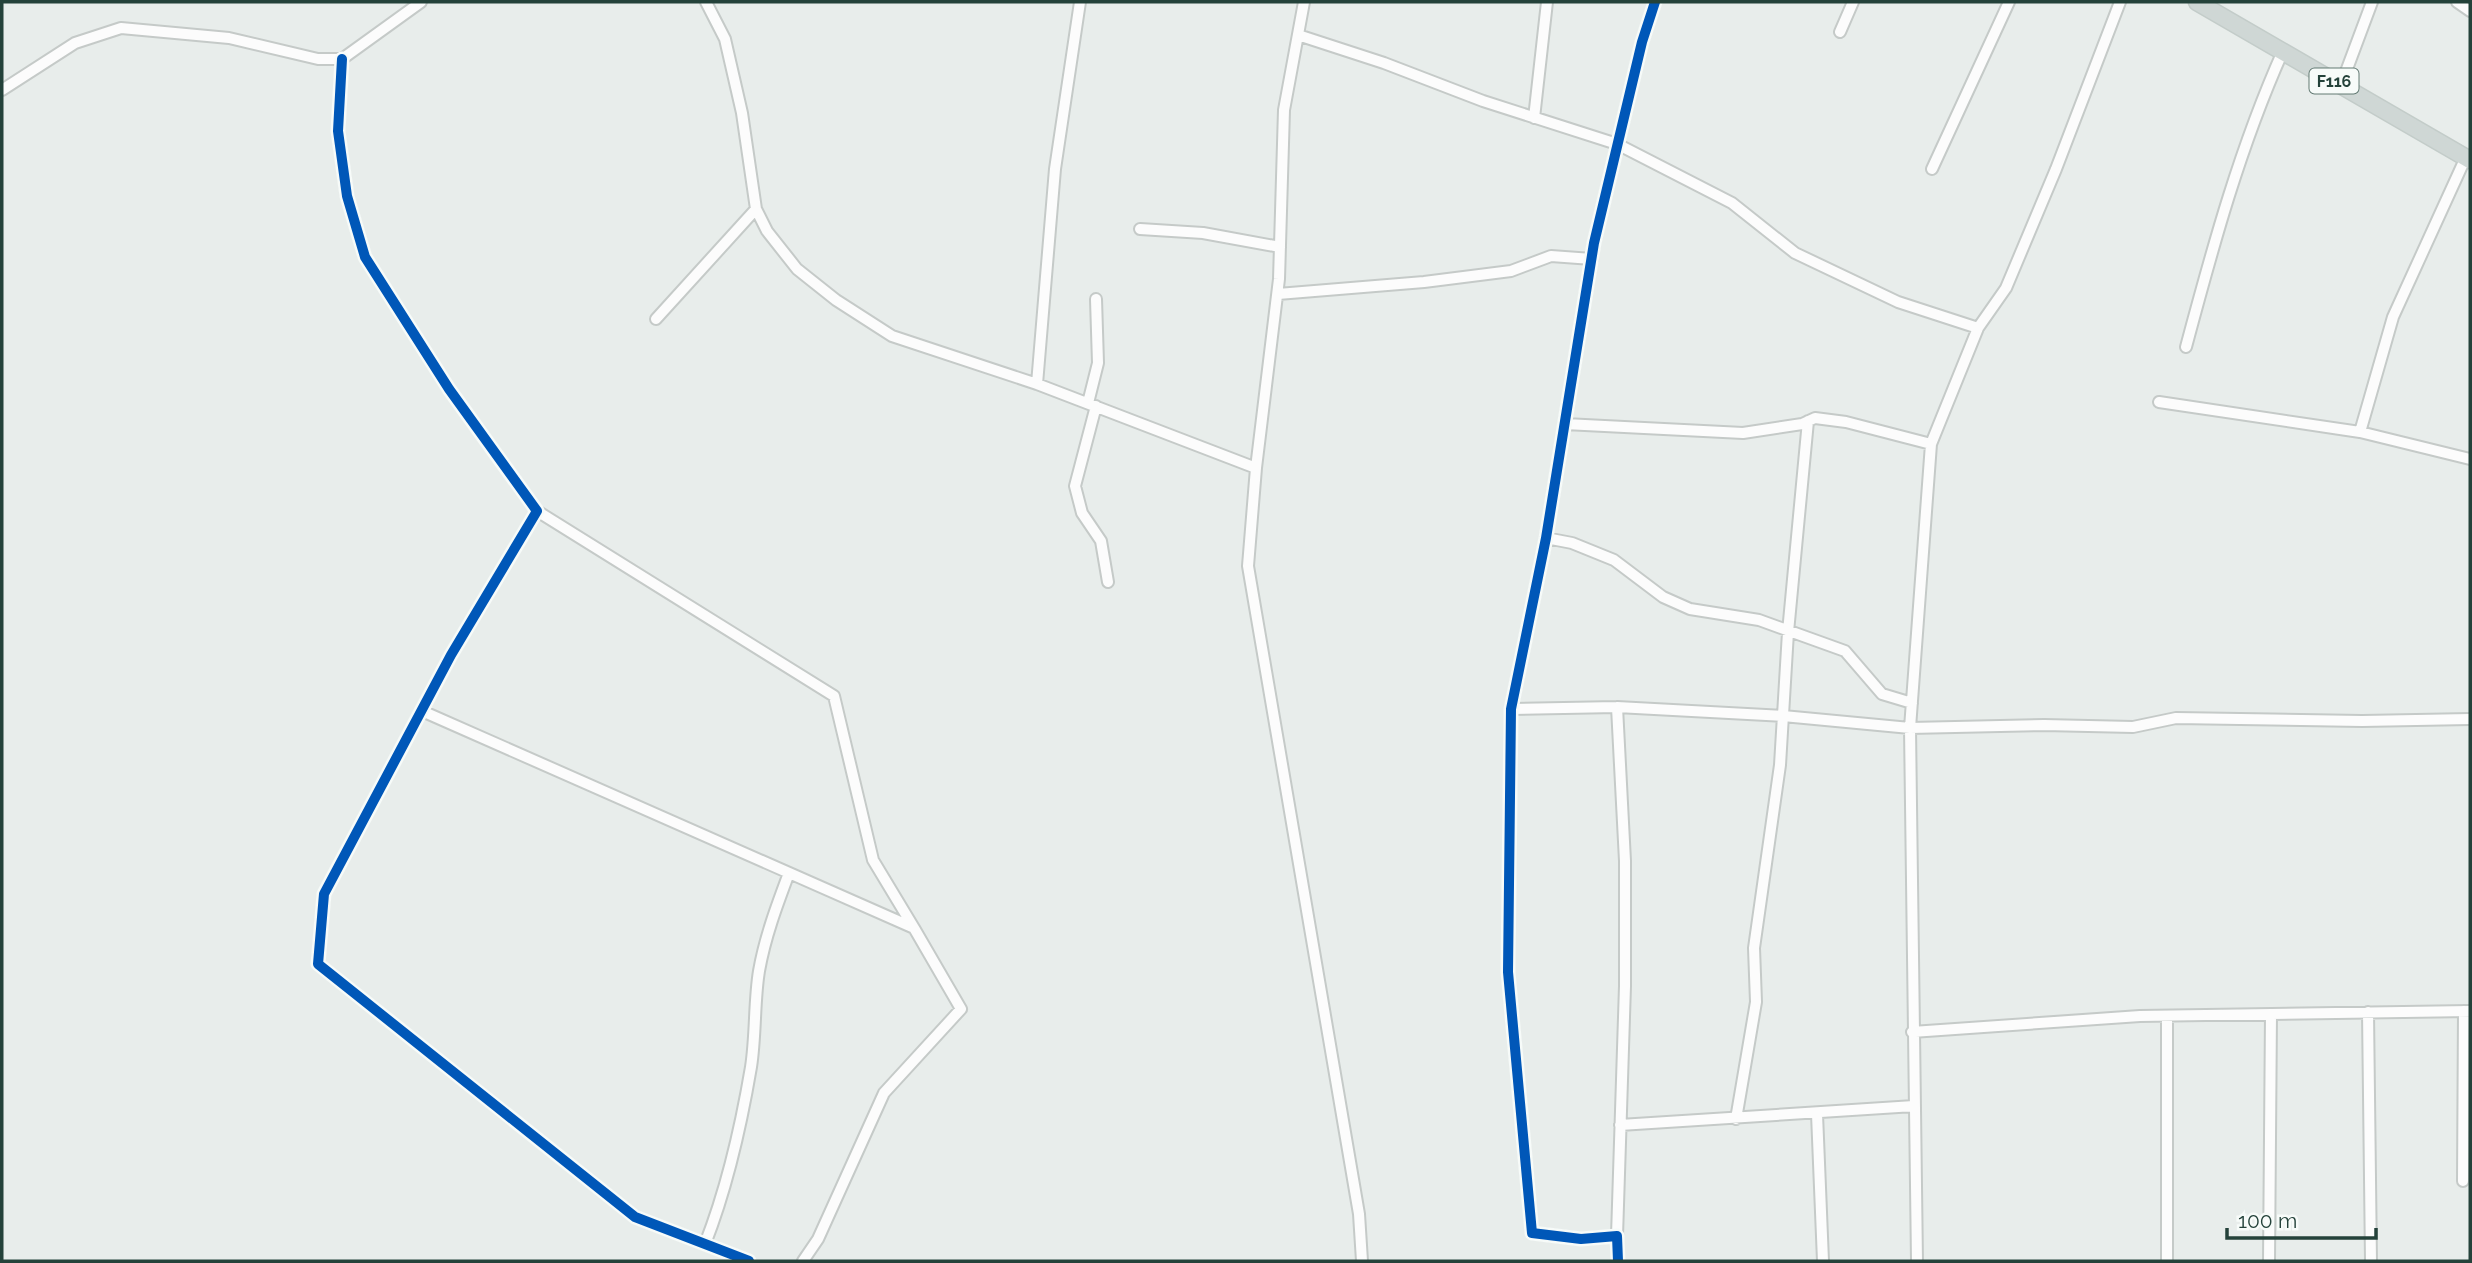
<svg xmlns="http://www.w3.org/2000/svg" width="2472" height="1263" font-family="Raleway,sans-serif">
<rect width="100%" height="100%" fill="#e8edeb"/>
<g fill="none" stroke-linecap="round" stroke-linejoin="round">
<g stroke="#c5cac8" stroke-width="14">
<path id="street" d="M706 2 725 39 742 113 756 209 767 231 797 269 836 300 892 336 1037 384 1256 468
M1304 2 1284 110 1279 279 1256 468 1248 566 1359 1214 1362 1261
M2457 2 2470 11
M1840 32 1853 2
M1298 35 1384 63 1483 101 1617 144 1732 203 1795 253 1898 302 1978 328
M342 59 338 131 347 196 365 257 449 389 537 511 451 655 324 894 318 964 635 1217 749 1261
M2341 85 2372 2
M2 90 75 43 121 28 229 38 318 59H342L421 2
M1534 118 1547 2
M1932 169 2009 2
M1140 229 1203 233 1280 247
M1278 294 1424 282 1511 271 1551 256 1592 259
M656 319 756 209
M2186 347C2213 246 2240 147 2283 51
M1037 384 1055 169 1080 2
M2159 402 2360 432 2470 459
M1088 403 1098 363 1096 299
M1096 406 1075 486 1082 513 1101 541 1108 582
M1565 424 1743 433 1802 424 1815 418 1846 422 1931 444
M2360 432 2393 317 2466 157
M537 511 834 696 873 860 914 928
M1546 538 1572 543 1614 560 1663 597 1690 609 1759 620 1845 651 1882 694 1912 703
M1511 709 1617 707 1783 716 1910 728 2044 725 2133 727 2176 718 2362 721 2470 719
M422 711 914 928 961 1009 884 1093 818 1239 803 1261
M2368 1012 2371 1261
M2167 1016V1261
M1912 1032 2140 1016 2470 1011
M1817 1114 1823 1261
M1736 1119 1756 1002 1754 948 1780 765 1788 632 1808 421
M1620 1125 1914 1106
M2463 1181 2464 1011
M1617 1236 1625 986V861L1617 707
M705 1244C727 1188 741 1126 751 1067 756 1035 754 1001 759 971 765 937 777 905 789 873
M1618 1261 1617 1236 1581 1239 1532 1233 1508 972 1511 709 1546 538 1594 243 1642 42 1655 2
M1917 1261 1910 728 1931 444 1978 328 2006 288 2056 169 2120 2
M2269 1261 2271 1014"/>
</g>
<g stroke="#c3ccc9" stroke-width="19">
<path id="primary" d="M2197 2 2470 160"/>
</g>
<use href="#street" stroke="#fcfcfc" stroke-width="10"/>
<use href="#primary" stroke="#cfd7d5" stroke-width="16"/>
<g stroke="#f7fbf9" stroke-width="15">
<path id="cycleway" d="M342 59 338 131 347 196 365 257 449 389 537 511 451 655 324 894 318 964 635 1217 749 1261
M1618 1261 1617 1236 1581 1239 1532 1233 1508 972 1511 709 1546 538 1594 243 1642 42 1655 2"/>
</g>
<use href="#cycleway" stroke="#0057b8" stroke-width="10"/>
</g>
<g text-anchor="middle" stroke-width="7" stroke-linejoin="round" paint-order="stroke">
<rect fill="#f7fbf9" stroke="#637a73" stroke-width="2" x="2309.5" y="68.5" width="49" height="25" rx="5"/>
<g font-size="16" font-weight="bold" fill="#24423a">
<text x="2334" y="87">F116</text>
</g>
</g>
<rect width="2472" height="1263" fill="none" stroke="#24423a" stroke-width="7"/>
<path d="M2227 1228v10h149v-10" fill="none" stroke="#24423a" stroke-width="3.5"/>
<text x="2238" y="1228" font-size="21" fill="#24423a" stroke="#f7fbf9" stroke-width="5" paint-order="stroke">100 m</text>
</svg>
